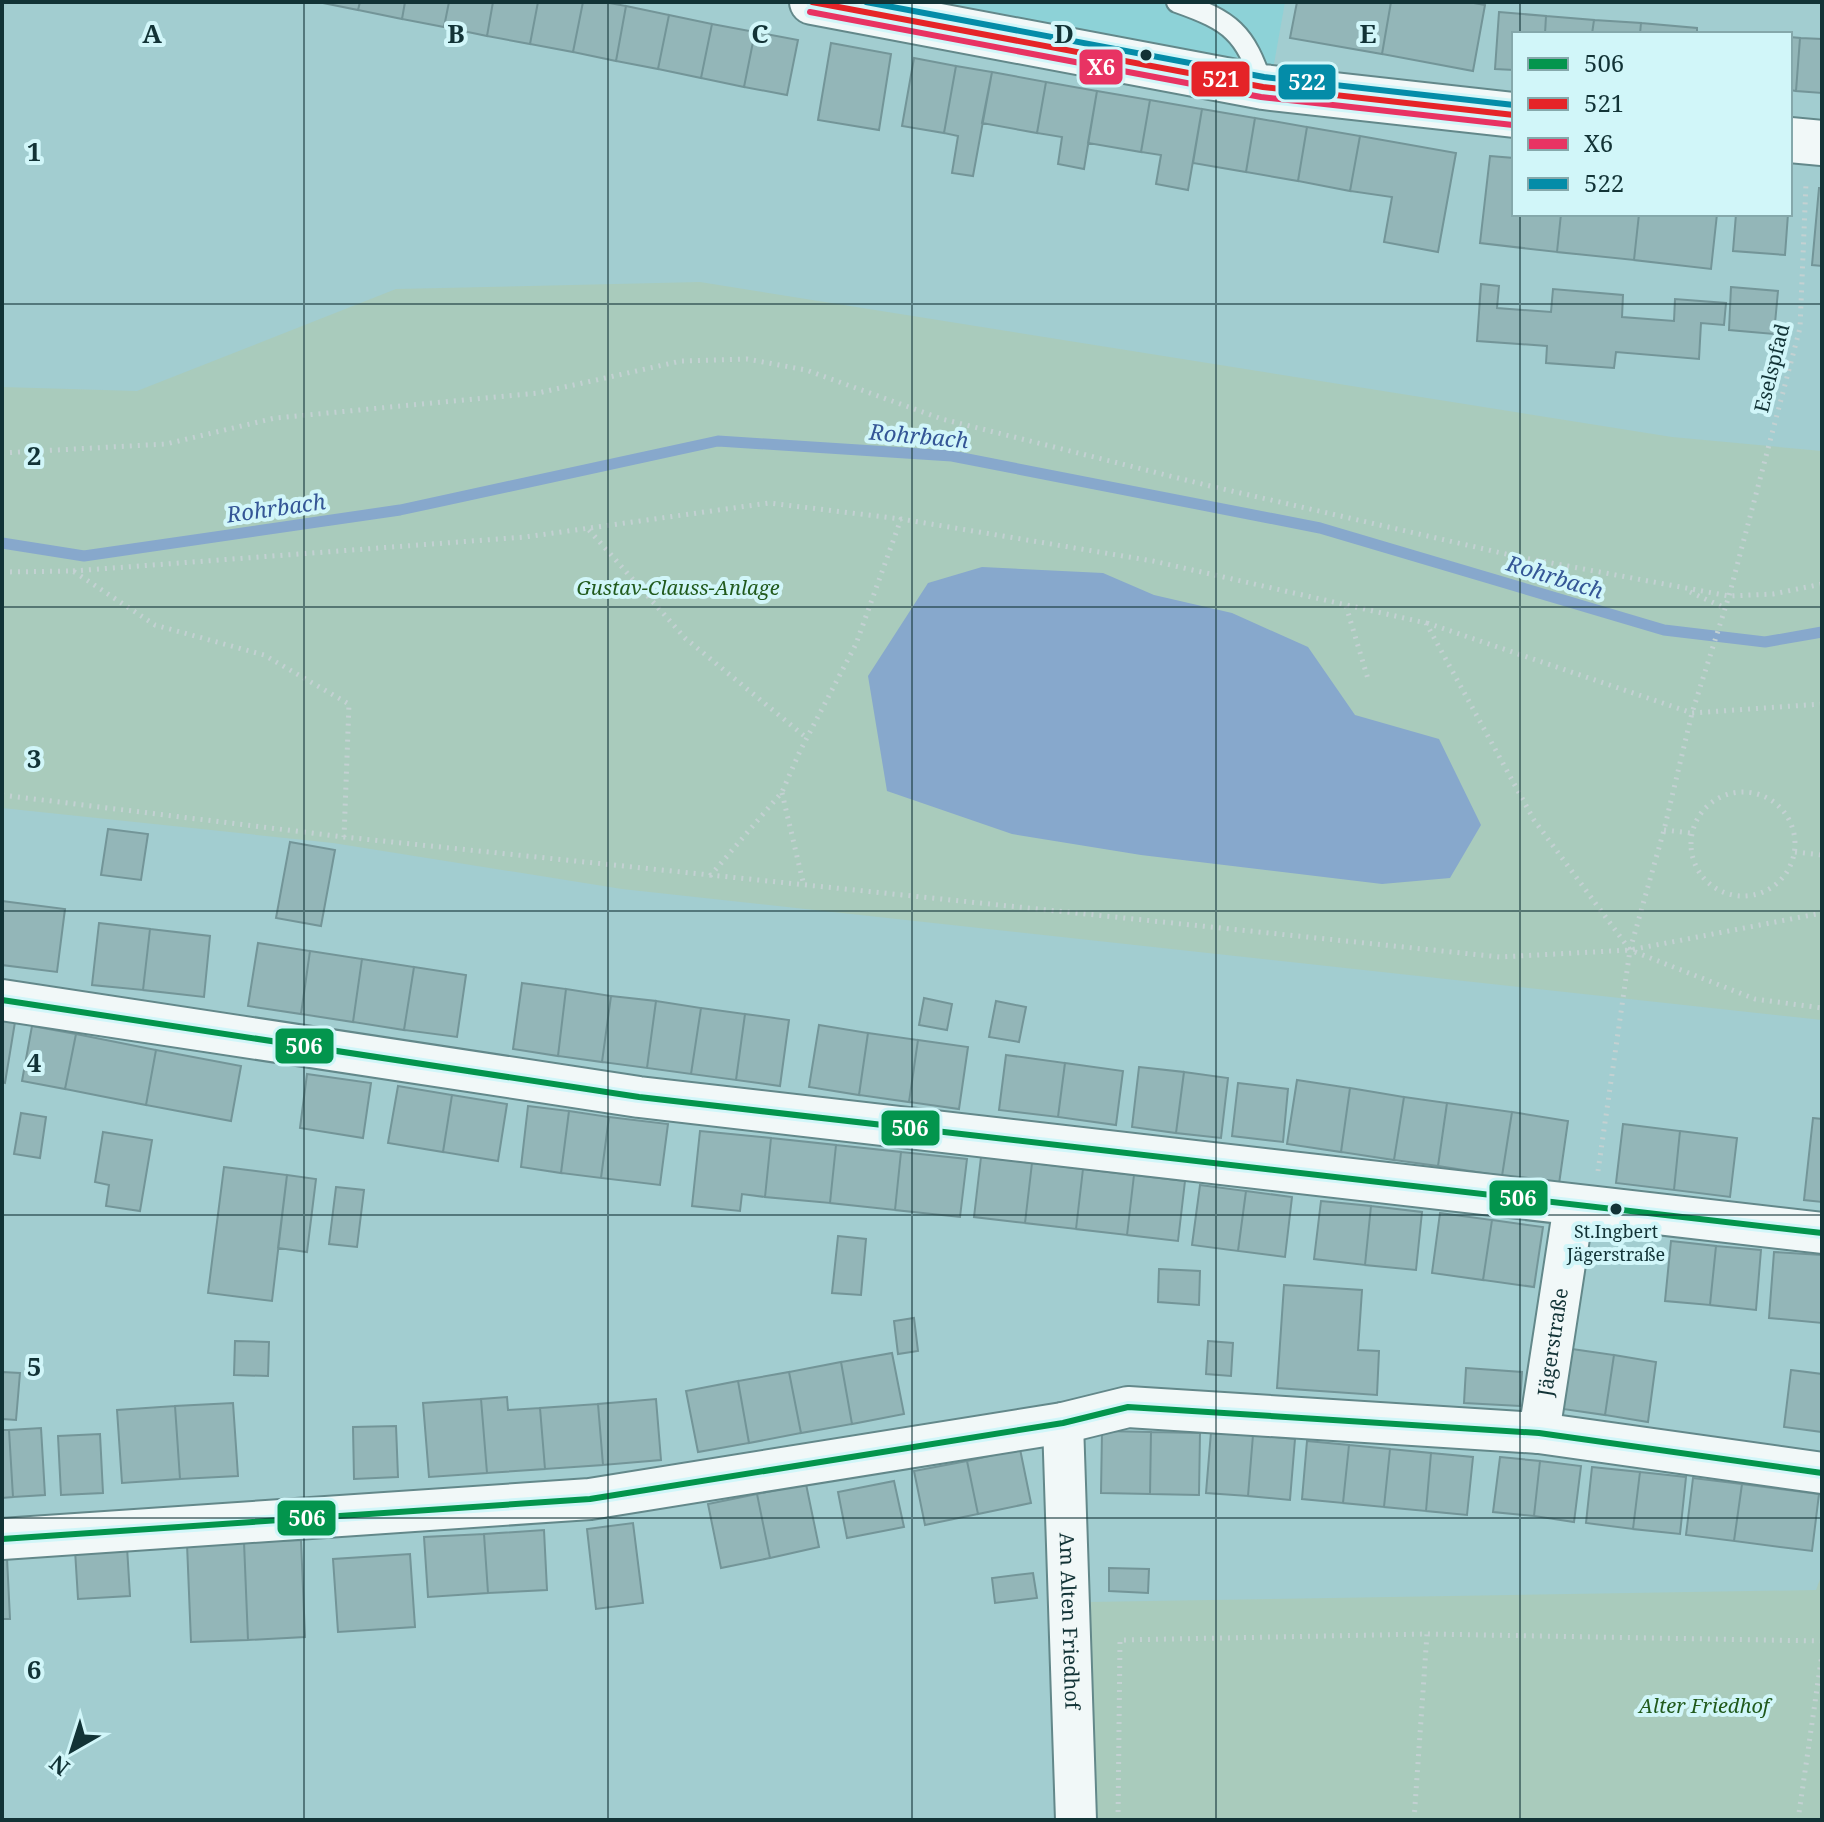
<svg xmlns="http://www.w3.org/2000/svg" width="1824" height="1822" font-family="'Noto Serif',serif">
<rect width="100%" height="100%" fill="#a2cdd0"/>
<path fill="#8dd2d7" d="M848 2H1285L1272 75Z"/>
<path fill="#a9cbbc" d="M700 282 1672 437 1822 451V1020L622 889 333 843 2 808V387L137 391 396 289Z
M1822 1574V1820H1083L1087 1602 1816 1590Z"/>
<path fill="#87a8cc" d="M982 567 1103 573 1154 595 1232 613 1308 647 1355 715 1439 739 1481 825 1450 878 1382 884 1141 855 1012 834 887 791 868 676 928 583Z"/>
<g fill="none" stroke-linecap="round" stroke-linejoin="round">
<path stroke="#87a8cc" stroke-width="11" d="M2 543 84 556 400 510 718 441 952 456 1320 528 1664 630 1765 642 1822 632"/>
</g>
<path fill="#93b6b8" stroke="#739598" stroke-width="2" d="M318 2H360L358 10Z
M360 2H405L402 19 358 10Z
M405 2H449L444 27 402 19Z
M449 2H493L487 36 444 27Z
M493 2H538L530 44 487 36Z
M538 2H583L573 52 530 44Z
M583 2H604L626 6 616 61 573 52Z
M1297 2H1391L1382 54 1290 38Z
M1391 2H1468L1485 5 1473 71 1382 54Z
M626 6 669 15 658 69 616 61Z
M1499 12 1546 16 1545 34H1514V70L1495 69Z
M669 15 712 24 701 78 658 69Z
M1546 16 1594 20 1592 34H1545Z
M1594 20 1641 23 1640 34H1592Z
M1641 23 1697 28V34H1640Z
M712 24 755 32 744 87 701 78Z
M755 32 798 40 787 95 744 87Z
M1790 37 1800 38 1796 91 1790 90Z
M1800 38 1822 39V93L1796 91Z
M831 43 891 54 879 130 818 120Z
M914 58 956 66 944 133 902 126Z
M956 66 992 72 973 176 952 173 958 136 944 133Z
M992 72 1046 82 1037 133 982 123Z
M1046 82 1097 91 1084 169 1058 164 1062 137 1037 133Z
M1097 91 1150 100 1141 152 1088 143Z
M1150 100 1202 109 1188 190 1156 184 1161 155 1141 152Z
M1202 109 1255 118 1246 172 1193 163Z
M1255 118 1307 127 1298 181 1246 172Z
M1307 127 1360 136 1350 191 1298 181Z
M1360 136 1456 153 1438 252 1384 242 1392 197 1350 191Z
M1490 156 1514 158V214H1561L1557 252 1480 243Z
M1819 188H1822V266L1812 265Z
M1561 214H1639L1634 260 1557 252Z
M1639 214H1717L1711 269 1634 260Z
M1736 214H1788L1785 255 1733 251Z
M1481 284 1499 286 1497 308 1551 312 1553 289 1623 295 1622 317 1674 321 1675 299 1726 303 1724 325 1701 323 1699 359 1616 352 1614 368 1546 363 1547 346 1477 341Z
M1731 287 1778 291 1774 334 1729 330Z
M108 829 148 834 141 880 101 875Z
M290 842 335 850 321 926 276 918Z
M2 901 65 909 57 972 2 965Z
M99 923 150 929 143 990 92 985Z
M150 929 210 936 204 997 143 990Z
M258 943 310 951 301 1014 248 1006Z
M310 951 362 959 353 1022 301 1014Z
M362 959 414 967 404 1030 353 1022Z
M414 967 466 975 457 1037 404 1030Z
M522 983 566 989 558 1056 513 1049Z
M566 989 611 996 602 1062 558 1056Z
M611 996 656 1001 647 1068 602 1062Z
M924 998 952 1004 947 1030 919 1025Z
M656 1001 701 1008 691 1074 647 1068Z
M996 1001 1026 1007 1019 1042 989 1037Z
M701 1008 745 1014 736 1080 691 1074Z
M745 1014 789 1020 780 1086 736 1080Z
M2 1020 15 1022 5 1083 2 1082Z
M819 1025 868 1033 859 1095 809 1087Z
M32 1026 76 1034 65 1089 22 1081Z
M868 1033 918 1040 909 1102 859 1095Z
M76 1034 156 1050 146 1105 65 1089Z
M918 1040 968 1047 959 1109 909 1102Z
M156 1050 241 1066 231 1121 146 1105Z
M1006 1055 1065 1063 1058 1117 999 1110Z
M1065 1063 1123 1071 1116 1125 1058 1117Z
M1139 1067 1184 1072 1176 1133 1132 1127Z
M1184 1072 1228 1078 1221 1138 1176 1133Z
M307 1074 371 1083 363 1138 300 1128Z
M1297 1080 1350 1088 1341 1152 1287 1144Z
M1238 1083 1288 1089 1283 1142 1232 1136Z
M398 1086 452 1095 443 1152 388 1143Z
M1350 1088 1404 1097 1394 1160 1341 1152Z
M452 1095 507 1104 498 1161 443 1152Z
M1404 1097 1447 1103 1438 1166 1394 1160Z
M1447 1103 1512 1112 1502 1176 1438 1166Z
M528 1106 569 1111 561 1173 521 1167Z
M569 1111 609 1117 601 1178 561 1173Z
M1512 1112 1568 1121 1559 1184 1502 1176Z
M21 1113 46 1117 40 1158 14 1154Z
M609 1117 668 1124 660 1185 601 1178Z
M1813 1118 1822 1119V1202L1804 1200Z
M1623 1124 1680 1131 1674 1190 1616 1183Z
M700 1131 771 1138 765 1197 742 1194 740 1211 692 1206Z
M1680 1131 1737 1138 1730 1197 1674 1190Z
M103 1132 152 1140 140 1211 106 1206 109 1185 95 1182Z
M771 1138 836 1145 830 1203 765 1197Z
M836 1145 901 1152 895 1210 830 1203Z
M901 1152 967 1159 960 1217 895 1210Z
M981 1157 1032 1163 1025 1223 974 1217Z
M1032 1163 1083 1169 1076 1229 1025 1223Z
M224 1167 287 1175 272 1301 208 1293Z
M1083 1169 1134 1175 1127 1235 1076 1229Z
M287 1175 316 1179 307 1252 278 1248Z
M1134 1175 1185 1181 1178 1241 1127 1235Z
M1200 1185 1246 1191 1238 1251 1192 1245Z
M336 1187 364 1190 357 1247 329 1244Z
M1246 1191 1292 1197 1285 1257 1238 1251Z
M1321 1201 1371 1206 1365 1265 1314 1259Z
M1371 1206 1422 1212 1416 1270 1365 1265Z
M1440 1213 1492 1220 1483 1280 1432 1273Z
M1492 1220 1543 1227 1534 1287 1483 1280Z
M838 1236 866 1239 861 1295 832 1293Z
M1671 1241 1716 1246 1710 1305 1665 1301Z
M1716 1246 1761 1250 1756 1310 1710 1305Z
M1774 1252 1822 1255V1323L1769 1318Z
M1159 1269 1200 1271 1199 1305 1158 1302Z
M1284 1285 1362 1290 1358 1350 1379 1351 1377 1395 1277 1388Z
M914 1318 918 1351 898 1354 894 1321Z
M235 1341 269 1342 268 1376 234 1375Z
M1208 1341 1233 1343 1231 1376 1206 1374Z
M1572 1349 1614 1355 1605 1415 1563 1409Z
M892 1353 904 1414 852 1424 841 1362Z
M1614 1355 1656 1362 1648 1422 1605 1415Z
M841 1362 852 1424 801 1433 789 1372Z
M1466 1368 1522 1372 1520 1406 1464 1403Z
M1791 1370 1822 1374V1432L1784 1427Z
M2 1372 20 1373 16 1420 2 1419Z
M789 1372 801 1433 749 1443 738 1381Z
M738 1381 749 1443 698 1452 686 1391Z
M507 1397 508 1410 540 1408 545 1469 487 1473 481 1399Z
M481 1399 487 1473 429 1477 423 1403Z
M656 1399 661 1460 603 1465 598 1404Z
M233 1403 238 1476 180 1479 175 1406Z
M598 1404 603 1465 545 1469 540 1408Z
M175 1406 180 1479 122 1483 117 1410Z
M396 1426 398 1477 354 1479 353 1427Z
M41 1428 45 1495 13 1497 9 1430Z
M2 1430H9L13 1497 2 1498Z
M1102 1431 1151 1432 1150 1494 1101 1493Z
M1151 1432 1200 1433 1199 1495 1150 1494Z
M1211 1432 1253 1435 1248 1496 1206 1493Z
M100 1434 103 1493 61 1495 58 1436Z
M1253 1435 1295 1439 1290 1500 1248 1496Z
M1307 1441 1349 1445 1343 1503 1302 1499Z
M1349 1445 1390 1449 1384 1507 1343 1503Z
M1020 1449 1031 1503 978 1514 967 1461Z
M1390 1449 1431 1453 1426 1511 1384 1507Z
M1431 1453 1473 1457 1467 1515 1426 1511Z
M1500 1457 1540 1461 1534 1516 1493 1512Z
M967 1461 978 1514 925 1525 914 1471Z
M1540 1461 1581 1466 1574 1522 1534 1516Z
M1592 1467 1640 1472 1633 1529 1586 1523Z
M1640 1472 1686 1477 1680 1534 1633 1529Z
M1693 1478 1742 1484 1734 1541 1686 1535Z
M894 1481 904 1527 847 1538 838 1492Z
M806 1484 819 1547 770 1558 757 1494Z
M1742 1484 1819 1494 1812 1551 1734 1541Z
M757 1494 770 1558 721 1568 708 1504Z
M633 1523 643 1603 596 1609 587 1529Z
M544 1530 547 1590 488 1593 484 1534Z
M484 1534 488 1593 428 1597 424 1537Z
M301 1540 305 1637 248 1640 244 1542Z
M244 1542 248 1640 191 1642 187 1544Z
M127 1547 130 1596 78 1599 75 1550Z
M410 1554 415 1627 338 1632 333 1559Z
M2 1558H7L10 1619H2Z
M1109 1568 1149 1569 1148 1593 1109 1591Z
M1033 1573 1037 1598 995 1603 992 1578Z"/>
<g fill="none" stroke-linecap="round" stroke-linejoin="round">
<g stroke="#63888a" stroke-width="24">
<path id="lane" d="M1177 2C1231 21 1245 32 1263 87"/>
</g>
<g stroke="#63888a" stroke-width="44">
<g id="street">
<path d="M2 1000 639 1097 1822 1233"/>
<path id="s1" d="M1063 1423 1076 1820"/>
<path id="s2" d="M1539 1433 1574 1205"/>
<path d="M2 1539 590 1499 1063 1423 1128 1407 1539 1433 1822 1473"/>
</g>
</g>
<g stroke="#63888a" stroke-width="48">
<path id="secondary" d="M812 2 1263 87 1514 115
M1790 140 1822 143"/>
</g>
<path stroke="#c3d1d2" stroke-width="5" stroke-dasharray="2 6" stroke-linecap="butt" d="M2 453 166 444 275 418 538 393 681 361 747 359 806 370 942 419 1210 486 1519 557 1729 596 1773 594 1822 584
M589 530 685 638 808 739
M73 571 525 537 769 503 901 519
M2 572 73 571 155 625 264 655 349 704 344 837
M1690 592 1725 608
M1346 606 1368 679
M1427 623 1692 713 1822 704
M1691 844a52 52 0 1 1 104 0a52 52 0 1 1-104 0Z
M782 793 804 886
M2 795 344 837 1500 957 1630 950 1822 913
M1664 830 1691 833
M1795 852 1822 855
M710 876 782 792 800 751 856 644 901 519 1153 561 1426 623 1534 820 1630 950 1755 999 1822 1008
M1598 1171 1630 950 1664 830 1692 713 1729 596 1800 328 1806 183
M1118 1820 1120 1640 1427 1634 1822 1641
M1414 1820 1427 1634
M1798 1820 1822 1654"/>
<use href="#lane" stroke="#f1f8f8" stroke-width="20"/>
<use href="#street" stroke="#f1f8f8" stroke-width="40"/>
<use href="#secondary" stroke="#f1f8f8" stroke-width="44"/>
<g stroke="#d1f6f9" stroke-width="12">
<path id="bus-1" d="M2 1000 639 1097 1822 1233
M2 1539 590 1499 1063 1423 1128 1407 1539 1433 1822 1473"/>
</g>
<g stroke="#d1f6f9" stroke-width="12">
<path id="bus-2" d="M812 2 1263 87 1514 115"/>
</g>
<g stroke="#d1f6f9" stroke-width="12">
<path id="bus-3" d="M810 12 1261 97 1513 125"/>
</g>
<g stroke="#d1f6f9" stroke-width="12">
<path id="bus-4" d="M866 2 1264 77 1514 105"/>
</g>
<use href="#bus-1" stroke="#03954d" stroke-width="6"/>
<use href="#bus-2" stroke="#e52428" stroke-width="6"/>
<use href="#bus-3" stroke="#e83363" stroke-width="6"/>
<use href="#bus-4" stroke="#048ca8" stroke-width="6"/>
</g>
<path fill="none" stroke="#123336" stroke-width="2" stroke-opacity="0.55" d="M304 2V1820M608 2V1820M912 2V1820M1216 2V1820M1520 2V34M1520 214V1820M2 304H1822M2 607H1822M2 911H1822M2 1215H1822M2 1518H1822"/>
<g fill="#123336" stroke="#d1f6f9" stroke-width="3">
<circle cx="1146" cy="55" r="7"/>
<circle cx="1616" cy="1209" r="7"/>
</g>
<g text-anchor="middle" stroke-width="8" stroke-linejoin="round" paint-order="stroke">
<g font-size="18" fill="#123336" stroke="#d1f6f9">
<text x="1616" y="1238">St.Ingbert<tspan x="1616" dy="23">Jägerstraße</tspan></text>
</g>
<g font-size="20" fill="#123336" stroke="#d1f6f9">
<text transform="translate(1772 368) rotate(-76)" y="7">Eselspfad</text>
<text dy="7" stroke="none"><textPath href="#s2" startOffset="92">Jägerstraße</textPath></text>
<text dy="7" stroke="none"><textPath href="#s1" startOffset="198">Am Alten Friedhof</textPath></text>
</g>
<g font-size="20" font-style="italic" fill="#215a1c" stroke="#d1f6f9">
<text x="678" y="595">Gustav-Clauss-Anlage</text>
<text x="1704" y="1713">Alter Friedhof</text>
</g>
<g font-size="22" font-style="italic" fill="#345696" stroke="#d1f6f9">
<text transform="translate(919 436) rotate(5)" y="8">Rohrbach</text>
<text transform="translate(276 508) rotate(-8)" y="8">Rohrbach</text>
<text transform="translate(1555 577) rotate(17)" y="8">Rohrbach</text>
</g>
</g>
<g font-size="26" text-anchor="middle" font-weight="bold" fill="#123336" stroke="#d1f6f9" stroke-width="8" stroke-linejoin="round" paint-order="stroke">
<text x="152" y="43">A</text>
<text x="456" y="43">B</text>
<text x="760" y="43">C</text>
<text x="1064" y="43">D</text>
<text x="1368" y="43">E</text>
<text x="34" y="161">1</text>
<text x="34" y="465">2</text>
<text x="34" y="768">3</text>
<text x="34" y="1072">4</text>
<text x="34" y="1376">5</text>
<text x="34" y="1679">6</text>
</g>
<g stroke="#d1f6f9" stroke-width="3">
<rect x="1078" y="48" width="46" height="38" rx="8" fill="#e83363"/>
<rect x="1190" y="60" width="61" height="38" rx="8" fill="#e52428"/>
<rect x="1277" y="63" width="60" height="38" rx="8" fill="#048ca8"/>
<rect x="274" y="1027" width="61" height="38" rx="8" fill="#03954d"/>
<rect x="880" y="1109" width="61" height="38" rx="8" fill="#03954d"/>
<rect x="1488" y="1179" width="61" height="38" rx="8" fill="#03954d"/>
<rect x="276" y="1499" width="61" height="38" rx="8" fill="#03954d"/>
</g>
<g font-size="22" text-anchor="middle" font-weight="bold" fill="#fff">
<text x="1101" y="75">X6</text>
<text x="1221" y="87">521</text>
<text x="1307" y="90">522</text>
<text x="304" y="1054">506</text>
<text x="910" y="1136">506</text>
<text x="1518" y="1206">506</text>
<text x="307" y="1526">506</text>
</g>
<rect width="1824" height="1822" fill="none" stroke="#123336" stroke-width="8"/>
<rect x="1512" y="32" width="280" height="184" fill="#d1f6f9" stroke="#85a8ab" stroke-width="2"/>
<rect x="1528" y="58" width="40" height="12" fill="#03954d" stroke="#85a8ab" stroke-width="2"/>
<text x="1584" y="72" font-size="24" fill="#123336">506</text>
<rect x="1528" y="98" width="40" height="12" fill="#e52428" stroke="#85a8ab" stroke-width="2"/>
<text x="1584" y="112" font-size="24" fill="#123336">521</text>
<rect x="1528" y="138" width="40" height="12" fill="#e83363" stroke="#85a8ab" stroke-width="2"/>
<text x="1584" y="152" font-size="24" fill="#123336">X6</text>
<rect x="1528" y="178" width="40" height="12" fill="#048ca8" stroke="#85a8ab" stroke-width="2"/>
<text x="1584" y="192" font-size="24" fill="#123336">522</text>
<g transform="translate(72 1750) rotate(219)" stroke="#d1f6f9" stroke-width="6" paint-order="stroke">
<path d="M0-6L14 30L0 20L-14 30Z" fill="#123336"/>
<text y="-12" font-size="22" font-weight="bold" text-anchor="middle" fill="#123336">N</text>
</g>
</svg>
